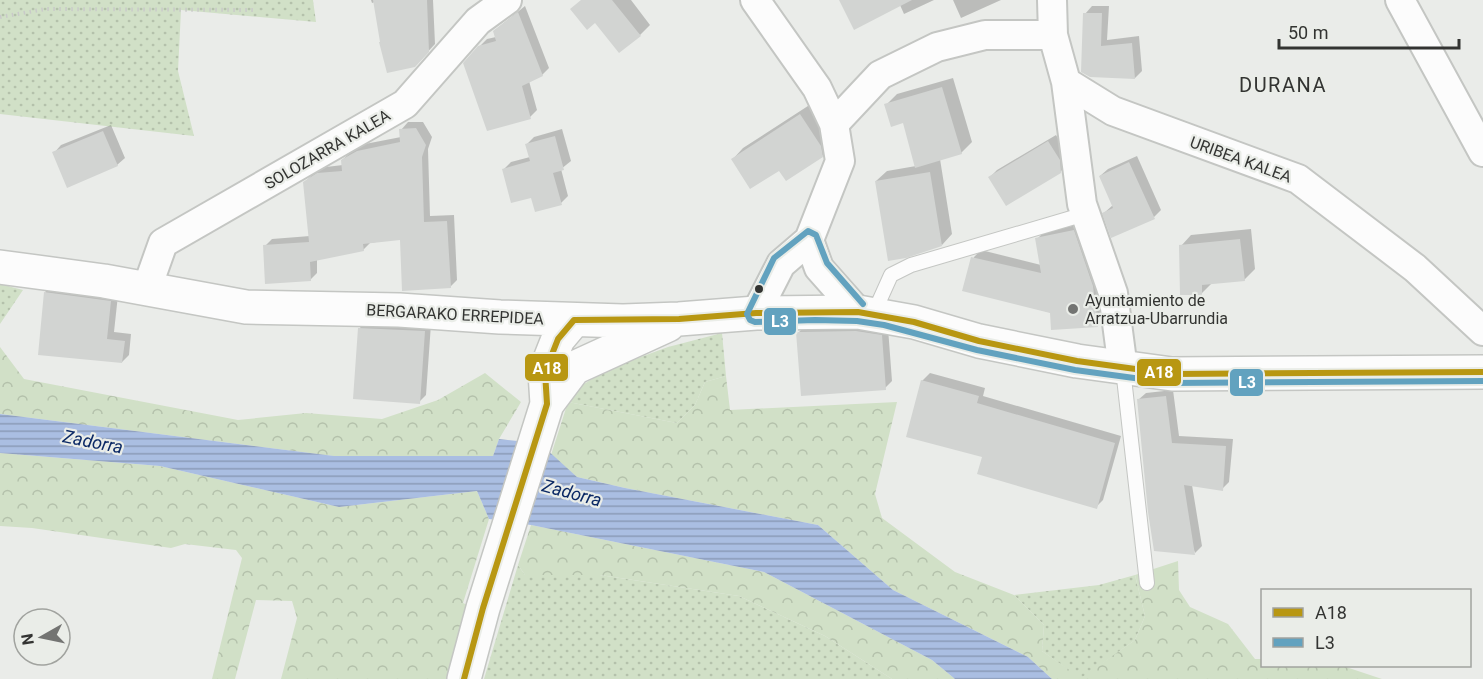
<svg xmlns="http://www.w3.org/2000/svg" width="1483" height="679" font-family="Roboto,sans-serif">
<defs>
<pattern id="grass-dots" width="8" height="8" patternUnits="userSpaceOnUse" patternTransform="scale(1.5)"><rect width="8" height="8" fill="#d1e0c7"/><path d="M2 2h.1M6 6h.1" fill="none" stroke="#b4c1ab" stroke-width="1.8" stroke-linecap="round"/></pattern>
<pattern id="forest-crowns" width="20" height="18" patternUnits="userSpaceOnUse" patternTransform="scale(1.5)"><rect width="20" height="18" fill="#d1e0c7"/><path d="M2 6a3 3 0 1 1 6 0M12 15a3 3 0 1 1 6 0" fill="none" stroke="#b4c1ab"/></pattern>
<pattern id="water-rules" width="6" height="5" patternUnits="userSpaceOnUse" patternTransform="scale(1.5)"><rect width="6" height="5" fill="#aabee2"/><path d="M0 2.5h6" fill="none" stroke="#8b9bb8"/></pattern>
</defs>
<rect width="100%" height="100%" fill="#eaece9"/>
<path fill="url(#grass-dots)" d="M0 0H313L316 22 181 10 178 71 194 136 0 114Z
M0 284 23 290 0 324Z
M722 333 726 376 705 382 695 405 677 423 568 402 571 392 608 369 668 347Z
M518 565 525 575H600L739 596 825 636 892 679H484Z
M1135 575 1145 616 1135 640 1081 679 1042 651 1044 625 1014 595 1099 585Z"/>
<path fill="url(#forest-crowns)" d="M0 347 24 379 238 420 306 413 382 419 438 400 485 373 521 402 499 439 493 456H333L0 414Z
M726 376 730 410 897 402 875 494 882 518 955 572 1014 595 1044 625 1042 651 1081 678 1135 640 1145 616 1135 575 1178 561 1179 590 1190 607 1228 624 1255 659H1262V666H1343L1382 679H1052L1028 657 893 590 818 525 625 488 577 477 551 455 568 402 677 423 695 405 705 382Z
M0 453 160 466 339 507 477 491 489 519 463 603 472 607 451 679H281L297 618 292 601 256 600 235 679H212L242 558 236 550 185 544 171 548 32 528 0 526Z
M531 525 764 572 932 660 955 679H892L825 636 739 596 600 575H525L518 565Z"/>
<path fill="url(#water-rules)" d="M0 414 334 456H493L499 439 527 442 545 448 577 477 625 488 818 525 893 590 1028 657 1052 679H955L932 660 764 572 531 525 489 519 477 491 339 507 160 466 0 453Z"/>
<path fill="#0003" d="M371 0H433L435 44 422 58 375 2 372 3Z
M581 0H631L650 25 640 35Z
M841 0H934L904 14 900 5Z
M953 0H1001L961 18Z
M525 6 549 68 542 75 529 81 537 110 530 117 479 47 487 39 496 37 494 31Z
M1092 6H1109L1107 40 1139 36 1142 71 1135 78 1090 76 1085 14Z
M953 78 972 142 961 153 940 159 952 234 942 245 876 181 887 171 916 166 904 121 886 105 897 94Z
M811 104 833 145 822 156 779 169 733 159 743 148Z
M408 122H423L432 137 428 149 430 216 454 215 457 280 450 287 401 238 370 243 363 250 317 259V273L310 280 265 246 272 239 310 236 305 182 312 175 326 167 343 165 342 160 350 153 365 144 401 137V130Z
M111 125 125 158 117 165 54 153 61 145Z
M562 129 571 161 561 169 568 196 561 203 532 196 503 170 511 162 530 157 527 144 534 137Z
M1056 135 1066 152 1068 164 1060 172 990 177 997 170Z
M1137 156 1161 210 1154 217 1104 213 1113 205 1100 176 1108 169Z
M1081 224 1099 278 1105 318 1098 325 964 290 974 257 981 250 1041 265 1037 239 1044 232Z
M1251 229 1255 269 1244 280 1213 282 1202 293 1181 246 1191 235Z
M52 285 118 295 114 332 131 334 129 355 122 362 45 292Z
M366 321 431 324 426 395 419 402 359 329Z
M805 326 888 328 892 381 885 388 798 333Z
M930 373 985 388 983 396 1121 436 1103 500 1096 507 922 381Z
M1173 390 1179 436 1233 439 1229 482 1222 489 1192 485 1202 546 1195 553 1138 400 1146 393Z"/>
<path fill="#d2d4d2" d="M373 0H427L429 52 415 67 387 73 379 42H380Z
M581 0H612L641 36 619 53 595 23 587 30 570 9Z
M839 0H912L854 30Z
M518 12 543 76 522 86 531 119 487 131 463 63 478 46 496 41 493 31Z
M1083 13H1102L1101 46 1132 43 1135 79 1090 77 1081 72Z
M942 87 962 154 915 168 903 123 891 127 884 104Z
M800 114 821 146 823 157 786 181 779 171 750 189 731 159Z
M416 128 426 145 422 157 424 222 447 221 451 288 402 291 400 240 363 244 364 251 310 262 311 281 265 284 263 245 309 242 303 182 317 173 342 171 341 160 357 151 400 142 399 129Z
M103 131 118 166 67 188 52 152Z
M555 136 564 170 553 173 562 205 535 212 531 198 511 203 502 169 530 161 525 144Z
M1048 141 1060 160 1061 173 1006 206 988 177Z
M1129 162 1155 219 1111 238 1102 213 1113 208 1099 176Z
M930 172 942 246 906 258 888 261 875 181Z
M1074 230 1093 286 1098 327 1051 330 1050 313 962 291 971 257 1041 273 1035 238Z
M1240 239 1245 281 1202 285V295H1180L1179 245Z
M44 292 111 301 107 339 125 341 122 363 38 355Z
M358 328 425 331 420 404 353 399Z
M856 331 882 335 886 390 801 396 796 332Z
M921 380 979 396 977 403 1115 443 1097 509 977 474 982 457 906 437Z
M1166 396 1172 443 1226 446 1223 491 1184 485 1195 555 1154 551 1148 512 1137 399Z"/>
<g fill="none" stroke-linecap="round" stroke-linejoin="round">
<g stroke="#c4c6c3" stroke-width="16">
<path id="service" d="M873 315 891 275 911 265 1085 214
M1123 369 1147 583"/>
</g>
<g stroke="#c4c6c3" stroke-width="32">
<path id="minor" d="M755 0 817 88 834 124 840 161 809 240 781 264 756 313
M1052 0 1053 35 1066 82 1082 204 1113 293 1123 369
M1400 0 1483 152
M1066 82 1113 111 1298 179 1415 268 1483 331
M834 124 880 75 937 47 985 35H1053
M809 240 819 268 858 312
M147 288 163 243 405 104 478 21 507 0"/>
</g>
<g stroke="#c4c6c3" stroke-width="36">
<path id="tertiary" d="M0 267 104 281 246 307 399 310 500 317 623 321 679 319 756 313 858 312 914 322 979 341 1077 361 1172 374 1483 372
M547 404 574 368 668 325
M464 679 483 608 547 404 545 372 558 339 574 320"/>
</g>
<path stroke="#c9cac9" stroke-width="4" stroke-dasharray="1.5 4.5" stroke-linecap="butt" d="M0 17 46 9 255 10"/>
<use href="#service" stroke="#fcfcfc" stroke-width="14"/>
<use href="#minor" stroke="#fcfcfc" stroke-width="28"/>
<use href="#tertiary" stroke="#fcfcfc" stroke-width="33"/>
<g stroke="#eaede8" stroke-width="10">
<path id="bus-1" d="M464 679 483 608 547 404 545 372 558 339 574 320 679 319 756 313 858 312 914 322 979 341 1077 361 1172 374 1483 372"/>
</g>
<g stroke="#eaede8" stroke-width="10">
<path id="bus-2" d="M863 304 827 263 816 235 808 231 774 258 747 314 750 320 755 322 815 320 857 321 884 325 977 350 1075 370 1171 383 1483 381"/>
</g>
<use href="#bus-1" stroke="#b89712" stroke-width="6"/>
<use href="#bus-2" stroke="#62a2bf" stroke-width="6"/>
</g>
<circle fill="#333432" stroke="#eaede8" stroke-width="2" cx="759" cy="289" r="5"/>
<circle fill="#737472" stroke="#eaede8" stroke-width="2" cx="1073" cy="309" r="6"/>
<g text-anchor="middle" stroke-width="4.5" stroke-linejoin="round" paint-order="stroke">
<g font-size="16" fill="#333432" stroke="#eaede8">
<text transform="translate(327 149) rotate(-30)" y="6">SOLOZARRA KALEA</text>
<text transform="translate(1241 159) rotate(20)" y="6">URIBEA KALEA</text>
<text transform="translate(455 314) rotate(3)" y="6">BERGARAKO ERREPIDEA</text>
</g>
<g font-size="16" fill="#333432" stroke="#eaede8" text-anchor="start">
<text x="1085" y="306">Ayuntamiento de<tspan x="1085" dy="18">Arratzua-Ubarrundia</tspan></text>
</g>
<g font-size="18" font-style="italic" fill="#0b2965" stroke="#eaede8">
<text transform="translate(93 442) rotate(11)" y="6">Zadorra</text>
<text transform="translate(572 493) rotate(15)" y="6">Zadorra</text>
</g>
<g font-size="20" letter-spacing="1.5" fill="#333432" stroke="#eaede8">
<text x="1283" y="92">DURANA</text>
</g>
</g>
<g stroke="#eaede8" stroke-width="2">
<rect x="763" y="307" width="34" height="29" rx="6" fill="#62a2bf"/>
<rect x="524" y="353" width="45" height="29" rx="6" fill="#b89712"/>
<rect x="1136" y="358" width="46" height="29" rx="6" fill="#b89712"/>
<rect x="1229" y="368" width="35" height="29" rx="6" fill="#62a2bf"/>
</g>
<g font-size="16" text-anchor="middle" font-weight="bold" fill="#fff">
<text x="780" y="327">L3</text>
<text x="547" y="374">A18</text>
<text x="1159" y="378">A18</text>
<text x="1247" y="388">L3</text>
</g>
<rect x="1261" y="589" width="210" height="78" fill="#eaede8" stroke="#a1a39f" stroke-width="1.5"/>
<rect x="1273" y="608" width="30" height="9" fill="#b89712" stroke="#a1a39f" stroke-width="1.5"/>
<text x="1315" y="619" font-size="18" fill="#333432">A18</text>
<rect x="1273" y="638" width="30" height="9" fill="#62a2bf" stroke="#a1a39f" stroke-width="1.5"/>
<text x="1315" y="649" font-size="18" fill="#333432">L3</text>
<g transform="translate(42 637) rotate(261)"><circle r="28" fill="#eaede8" stroke="#a1a39f" stroke-width="1.5"/>
<path d="M0-4.5L10 22L0 15L-10 22Z" fill="#737472"/>
<text y="-9" font-size="16" font-weight="bold" text-anchor="middle" fill="#333432">N</text>
</g>
<path d="M1279 39v9h180v-9" fill="none" stroke="#333432" stroke-width="3"/>
<text x="1288" y="39" font-size="18" fill="#333432" stroke="#eaede8" stroke-width="4.5" paint-order="stroke">50 m</text>
</svg>
